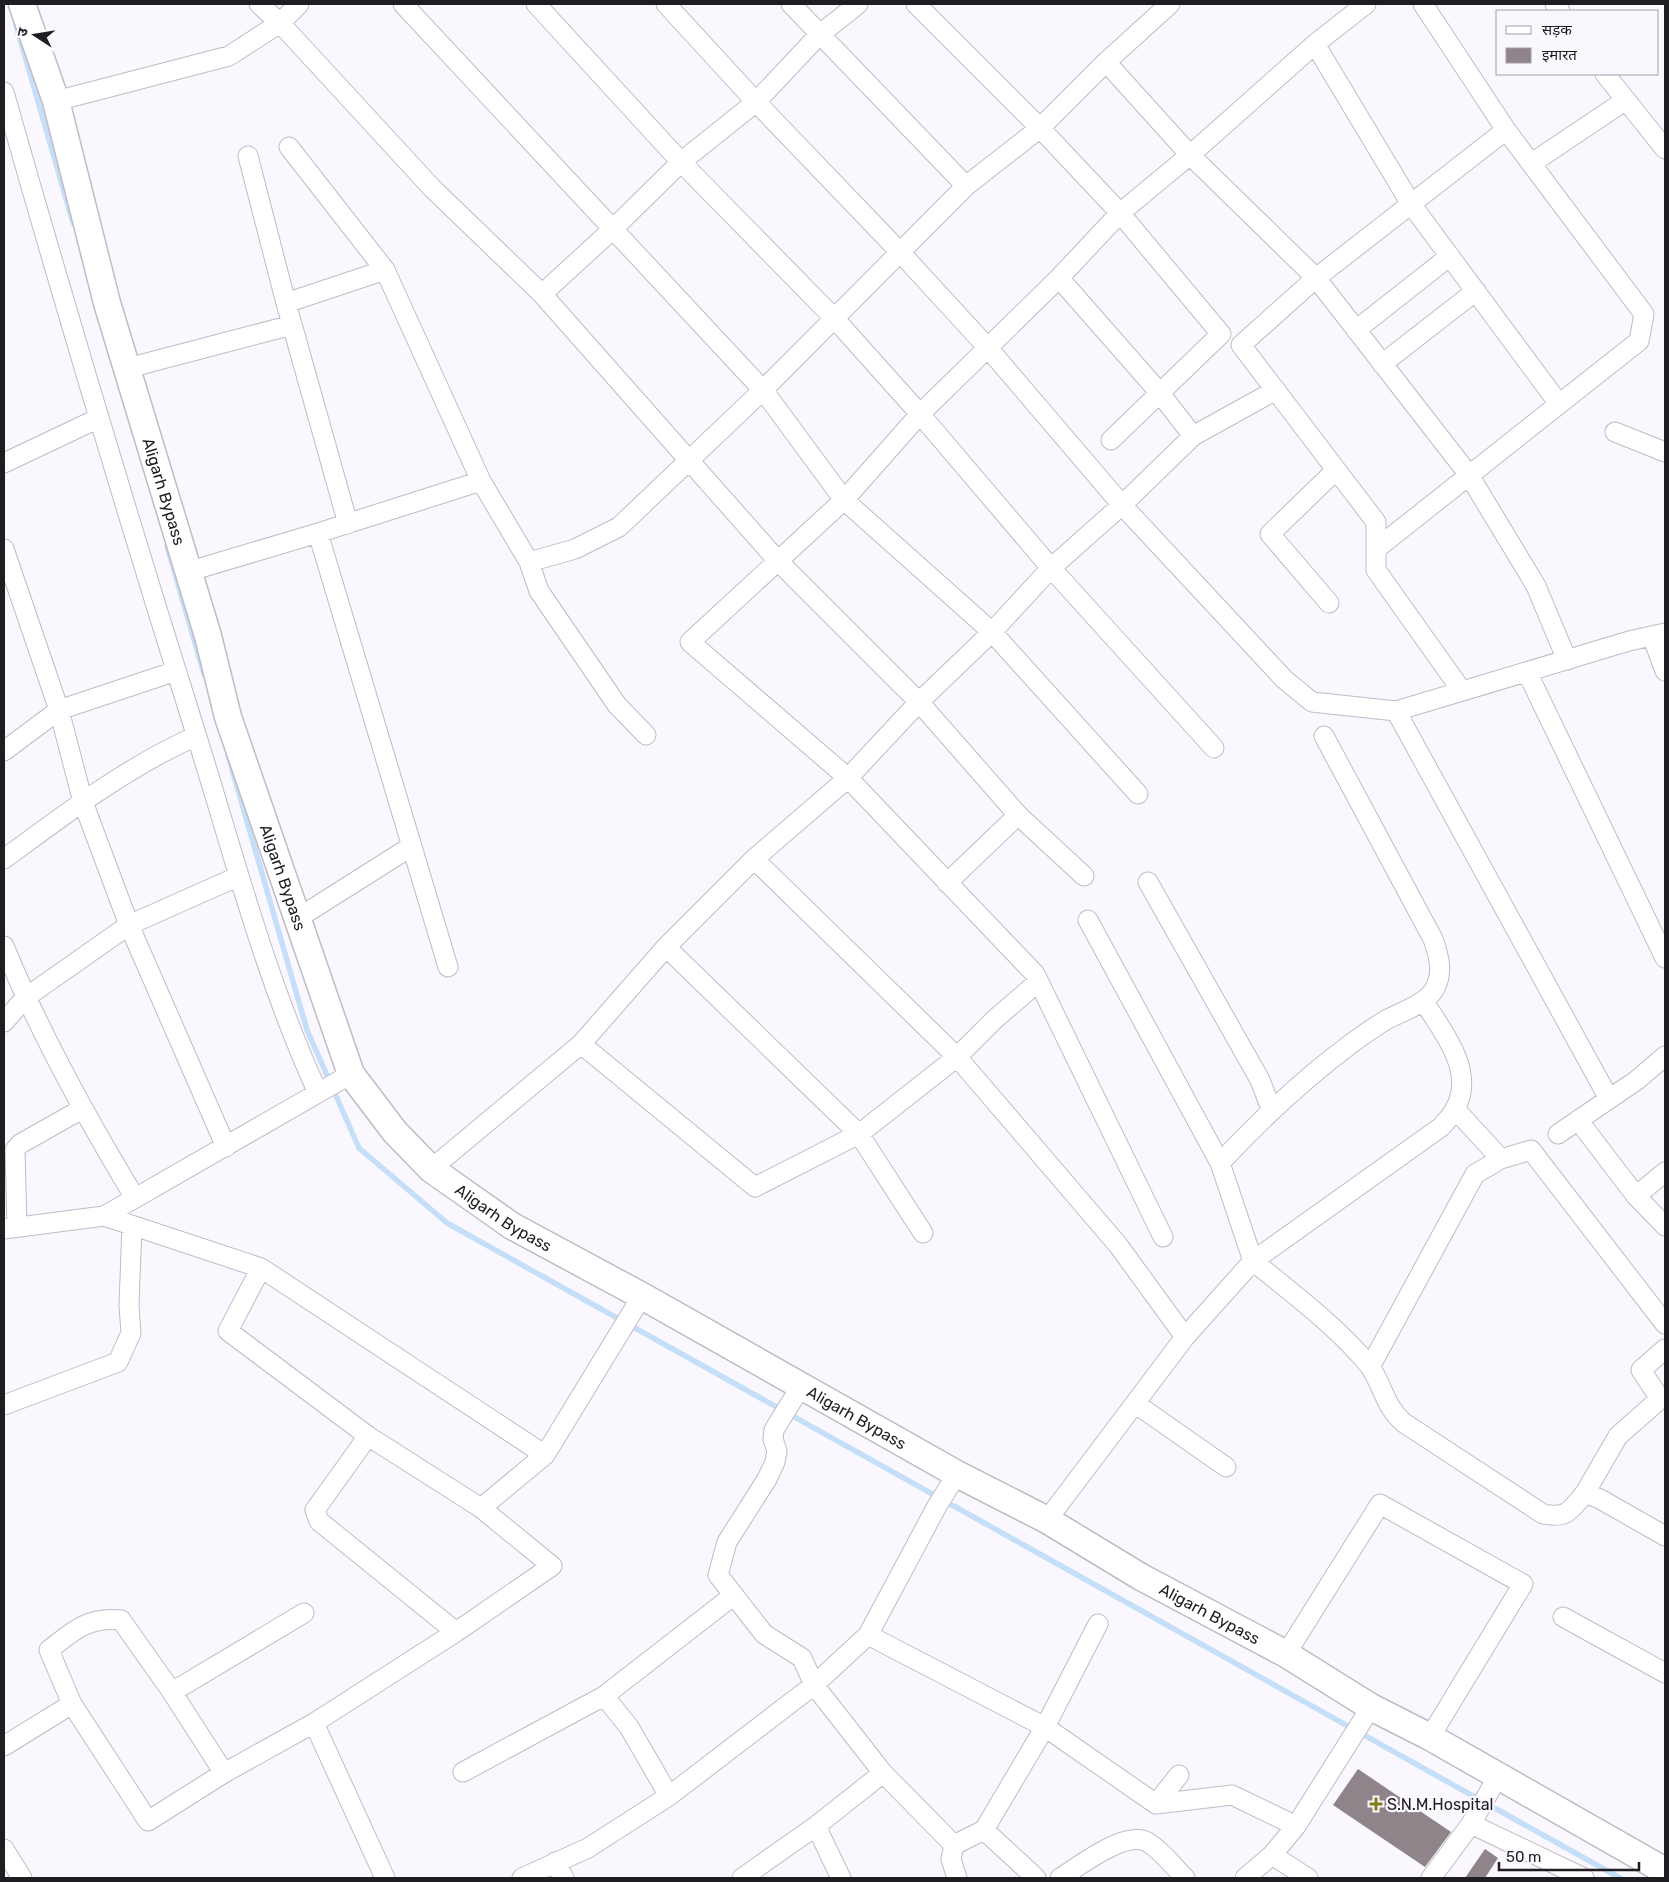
<svg xmlns="http://www.w3.org/2000/svg" width="1669" height="1882" font-family="Rubik,'Noto Sans Devanagari',sans-serif">
<rect width="100%" height="100%" fill="#faf7fe"/>
<g fill="none" stroke-linecap="round" stroke-linejoin="round">
<path stroke="#c4dff7" stroke-width="5.5" d="M16 25 73 223
M167 546 204 674
M228 755 307 1030 359 1148 447 1223 1620 1878"/>
</g>
<path fill="#8e848a" d="M1358 1769 1451 1832 1425 1867 1333 1805Z
M1485 1849 1498 1858 1485 1878H1465Z"/>
<g fill="none" stroke-linecap="round" stroke-linejoin="round">
<g stroke="#c0bbc5" stroke-width="21">
<path id="minor" d="M259 4 280 23 432 188 542 294 778 561 919 702 1018 815 1084 876
M403 4 763 390 844 500 992 632 1138 794
M536 4 681 162 834 318 920 414 1051 568 1214 748
M666 4 756 102 899 251 988 348 1122 505 1284 679 1312 702 1396 711 1629 641 1665 633
M791 4 966 186
M916 4 1040 128 1120 213 1221 334 1111 440
M1170 4 1106 62 1190 155 1316 278 1241 345 1376 522V570L1462 691
M1555 4 1560 11
M1315 44 1411 204 1559 404
M1605 74 1665 149
M4 92C65 307 129 521 196 734 234 855 265 978 318 1093
M56 101 229 56 280 23 299 4
M1506 130 1316 278 1469 475 1536 586 1567 660
M289 147 385 270 481 481 529 562 539 591 617 705 646 735
M248 156 286 303 348 524
M1532 163 1626 100
M1059 278 1159 392 1193 436
M542 294 613 229 681 162 756 102 819 35 858 4
M286 303 385 270
M1356 330 1450 256
M1382 364 1476 291
M128 368 292 325
M1615 432 1665 452
M4 463 99 418
M318 533 448 967
M4 549 59 710 83 802 129 925 226 1147
M1376 549 1639 341 1644 314 1506 130 1423 4
M529 562 575 549 619 527 763 390 966 186 1040 128 1106 62
M187 572 318 533 481 481
M1329 603 1270 534 1336 470
M1652 636 1665 671
M1527 672 1665 958
M1396 711 1608 1097
M4 751 59 710 176 671
M4 859C65 814 127 767 196 736
M754 859 957 1057 1118 1245 1185 1337
M1148 882 1260 1080 1271 1109
M947 883 1018 815
M298 918 412 846
M1088 920 1220 1163 1253 1261 1441 1127C1445 1122 1452 1116 1455 1109 1476 1072 1443 1031 1423 1001
M4 946C40 1034 86 1117 135 1198
M666 947 859 1134 923 1233
M4 1022 25 998 129 925 239 876
M581 1044 755 1187 859 1134 957 1057 994 1020 1038 982
M1455 1109 1501 1159
M1578 1120 1636 1196 1665 1226
M1558 1134 1637 1080 1665 1056
M1220 1163C1262 1118 1302 1080 1352 1043 1363 1035 1374 1027 1386 1020 1401 1012 1424 1005 1434 990 1444 973 1439 956 1433 939L1324 736
M431 1169 581 1044 666 947 754 859 848 778 919 702 992 632 1051 568 1122 505 1193 436 1276 390
M1636 1196 1665 1172
M104 1216 261 1268 545 1455
M17 1227 15 1150 20 1144 82 1109
M4 1229 104 1216 351 1074
M1163 1237 1035 974 848 778 690 642 844 500 920 414 1059 278 1120 213 1190 155 1315 44 1366 4
M261 1268 228 1331 368 1436 481 1508 545 1455 642 1296
M1370 1367 1475 1174 1501 1159 1531 1150 1665 1324
M801 1386 774 1430 773 1439 777 1451 775 1462 767 1479 727 1542 718 1575 764 1634 802 1658 814 1685 883 1773 954 1845 984 1830
M1136 1404 1226 1467
M4 1405 118 1362 131 1333 129 1305 132 1226
M368 1436 315 1510 319 1521 456 1632
M1585 1493 1618 1436 1660 1399 1641 1370 1665 1349
M1047 1520 1185 1337 1253 1261C1293 1294 1334 1324 1368 1364 1383 1383 1383 1405 1404 1423L1543 1514C1568 1519 1570 1510 1585 1493L1600 1499 1665 1536
M1563 1617 1665 1673
M868 1635 1045 1727 1156 1804 1179 1775
M1286 1654 1380 1504 1523 1584 1430 1737
M172 1692 304 1613
M604 1696 734 1595
M72 1704 49 1650C73 1631 89 1616 121 1620L172 1692 224 1773
M314 1723 385 1878
M4 1746 72 1704 148 1821 224 1773 314 1723 456 1632 552 1566 481 1508
M463 1772 604 1696 629 1727 669 1796
M1156 1804 1232 1795 1296 1826
M1471 1824 1584 1878
M816 1826 841 1878
M954 1845 951 1859 957 1878
M4 1849 22 1878
M1272 1855 1308 1878
M555 1862 564 1878
M522 1878 588 1848 669 1796 814 1685 868 1635 937 1506 957 1474
M742 1878 816 1826 883 1773
M1036 1878 984 1830 1045 1727 1098 1624
M1060 1878C1080 1866 1127 1828 1149 1843 1163 1852 1174 1867 1185 1878
M1245 1878 1272 1855 1296 1826 1371 1707
M1431 1878 1471 1824 1498 1776"/>
</g>
<g stroke="#c0bbc5" stroke-width="29">
<g id="highway">
<path id="s1" d="M22 4 56 101 107 303 208 636 228 717 351 1074 395 1132 431 1169 512 1226 642 1296 957 1474 1047 1520 1141 1577 1286 1654 1371 1707 1430 1737 1665 1871"/>
</g>
</g>
<use href="#minor" stroke="#fff" stroke-width="19"/>
<use href="#highway" stroke="#fff" stroke-width="26"/>
</g>
<path fill="#887e24" stroke="#faf7fe" stroke-width="2" d="M1373.5 1796.5h5v5h5v5h-5v5h-5v-5h-5v-5h5z"/>
<g text-anchor="middle" stroke-width="4.5" stroke-linejoin="round" paint-order="stroke">
<g font-size="16" fill="#1f1d21" stroke="#faf7fe">
<text dy="6" stroke="none"><textPath href="#s1" startOffset="508">Aligarh Bypass</textPath></text>
<text dy="6" stroke="none"><textPath href="#s1" startOffset="912">Aligarh Bypass</textPath></text>
<text dy="6" stroke="none"><textPath href="#s1" startOffset="1332">Aligarh Bypass</textPath></text>
<text dy="6" stroke="none"><textPath href="#s1" startOffset="1738">Aligarh Bypass</textPath></text>
<text dy="6" stroke="none"><textPath href="#s1" startOffset="2142">Aligarh Bypass</textPath></text>
</g>
<g font-size="16" fill="#1f1d21" stroke="#faf7fe" text-anchor="start">
<text x="1387" y="1810">S.N.M.Hospital</text>
</g>
</g>
<rect width="1669" height="1882" fill="none" stroke="#1f1d21" stroke-width="10"/>
<rect x="1496" y="10" width="162" height="65" fill="#faf7fe" stroke="#a2a0a6"/>
<rect x="1506" y="26" width="25" height="8" fill="#ffffff" stroke="#a2a0a6"/>
<text x="1542" y="35" font-size="15" fill="#1f1d21">सड़क</text>
<rect x="1506" y="48" width="25" height="15" fill="#8e848a" stroke="#a2a0a6"/>
<text x="1542" y="60" font-size="15" fill="#1f1d21">इमारत</text>
<g transform="translate(35 35) rotate(282)" stroke="#faf7fe" stroke-width="4" paint-order="stroke">
<path d="M0-4L9 19L0 12L-9 19Z" fill="#1f1d21"/>
<text y="-8" font-size="14" font-weight="bold" text-anchor="middle" fill="#1f1d21">उ</text>
</g>
<path d="M1499 1862v8h140v-8" fill="none" stroke="#1f1d21" stroke-width="2.5"/>
<text x="1506" y="1862" font-size="15" fill="#1f1d21" stroke="#faf7fe" stroke-width="4" paint-order="stroke">50 m</text>
</svg>
